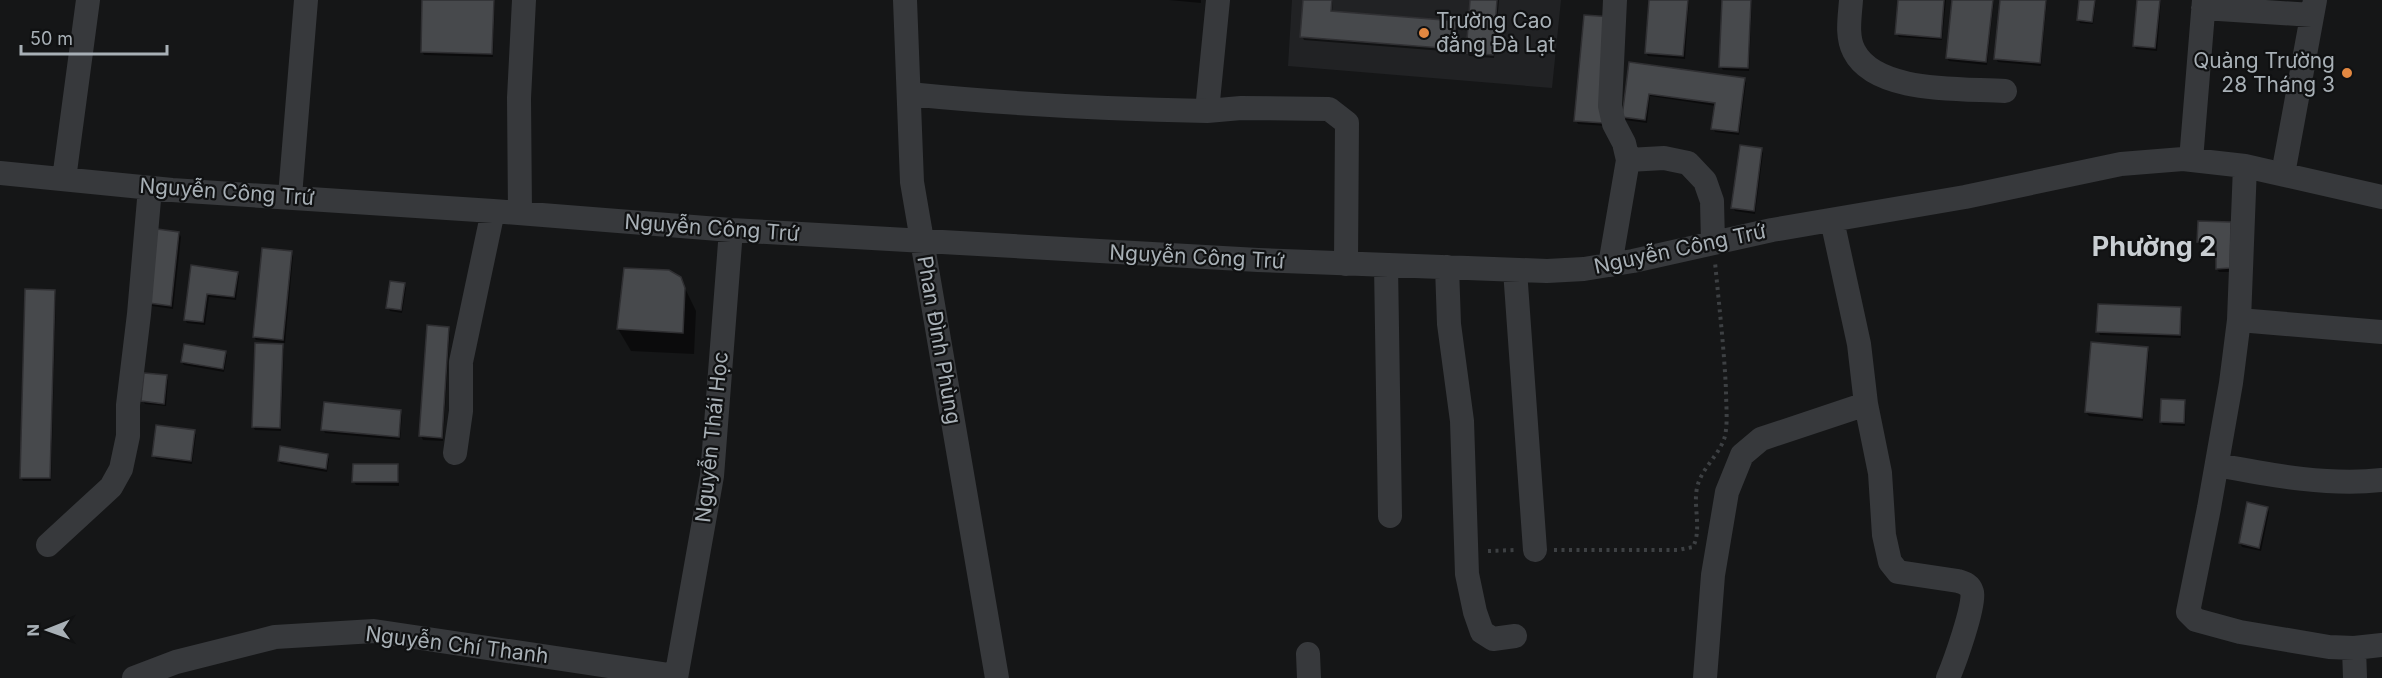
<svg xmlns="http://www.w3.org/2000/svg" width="2382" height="678" font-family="Inter,sans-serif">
<rect width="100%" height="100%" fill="#151617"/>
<path fill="#212224" d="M1292 0H1561L1552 88 1288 66Z"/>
<path fill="#0007" d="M424 0H495L493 57 424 55 422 51Z
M1169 0H1201V3Z
M1305 0H1333L1332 12 1456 22 1458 26 1456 52 1304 40 1302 36Z
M1471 0H1499L1494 58 1469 56 1467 52Z
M1650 0H1689L1685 59 1648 56 1646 52Z
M1723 0H1752L1749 71 1723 70 1721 67Z
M1900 0H1946L1942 40 1899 37 1897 34Z
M1953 0H1994L1987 65 1949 61 1947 58Z
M2001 0H2047L2041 66 1998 62 1996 59Z
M2081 0H2096L2093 24 2080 23 2078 19Z
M2139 0H2161L2157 51 2136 49 2134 45Z
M1585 16 1606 126 1578 124 1576 120Z
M1631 64 1744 79 1746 83 1739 135 1715 132 1713 128 1716 106 1650 96 1647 123 1625 120 1623 117Z
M1761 149 1763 153 1755 214 1735 211 1733 208Z
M2230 223 2231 272H2219L2217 269 2218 246 2200 245 2198 242Z
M179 233 181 237 173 309 152 306 150 303Z
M291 253 293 256 285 343 256 340 254 337Z
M193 267 237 273 239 276 236 300 209 297 205 325 187 323 185 320Z
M625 270 680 278 696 311 694 354 631 351 618 329Z
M404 285 406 288 402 313 390 311 388 308Z
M54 291 56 295 51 481H23L21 477Z
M2180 309 2182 312 2181 338 2100 335 2098 331Z
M448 328 450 332 443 441 423 440 421 436Z
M282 346 284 349 281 431 255 430 253 427Z
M2147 349 2149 352 2143 421 2089 416 2086 412Z
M225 352 227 355 224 372 184 365 182 362Z
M166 377 168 380 166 406 145 404 143 401Z
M2184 402 2186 405 2185 426 2163 425 2161 422Z
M400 411 402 415 400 440 325 433 323 429Z
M194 432 196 435 192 464 156 459 154 456Z
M327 455 329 459 327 472 281 464 279 461Z
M397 466 399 469V486L356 485 354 482Z
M2267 508 2269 512 2261 551 2242 547 2240 543Z"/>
<path fill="#47494c" stroke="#303033" stroke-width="1.5" d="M422 0H494L492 54 421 52Z
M1303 0H1332L1331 11 1456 21 1454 49 1300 37Z
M1470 0H1497L1493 55 1466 53Z
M1649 0H1688L1683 56 1645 53Z
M1722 0H1751L1748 68 1719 67Z
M1898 0H1944L1941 38 1895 34Z
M1952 0H1993L1986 62 1946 58Z
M2000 0H2046L2040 63 1994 59Z
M2079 0H2095L2092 22 2077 20Z
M2137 0H2160L2155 48 2133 46Z
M1584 15 1613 17 1604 123 1574 121Z
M1629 62 1745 78 1738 132 1711 129 1715 103 1649 94 1645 120 1622 117Z
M1740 145 1762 148 1754 211 1731 208Z
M2198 221 2231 222 2230 268 2216 269V243L2197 242Z
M157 229 179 232 171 306 149 303Z
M262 248 292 251 283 340 253 337Z
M191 265 238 272 234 297 207 294 203 322 184 320Z
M624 268 669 270 681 277 685 288 683 333 617 329Z
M390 281 405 283 401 310 386 308Z
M25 289 55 290 50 478H20Z
M2098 304 2181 307 2180 335 2096 332Z
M427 325 449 327 442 438 419 436Z
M2091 342 2148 347 2142 418 2085 412Z
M255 343 283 344 280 428 252 427Z
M184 344 226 351 223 369 181 362Z
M144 373 167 375 164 404 141 401Z
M2161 399 2185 400 2184 423 2160 422Z
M324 402 401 410 399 437 321 430Z
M156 425 195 430 191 461 152 456Z
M280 446 328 454 326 469 278 461Z
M353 464H398V482H352Z
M2247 502 2268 507 2259 548 2239 543Z"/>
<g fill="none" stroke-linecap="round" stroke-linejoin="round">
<path stroke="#3d4043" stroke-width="4" stroke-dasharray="3 4.5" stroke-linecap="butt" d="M1554 550H1678L1693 547C1702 529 1693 507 1697 488 1701 468 1720 455 1725 436 1728 422 1726 405 1726 390 1724 347 1719 305 1715 262
M1488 551 1516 550"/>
<path stroke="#37393c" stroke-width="24" d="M905 0 912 182 997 678
M1615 0 1610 106 1614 124 1624 143 1628 160
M1851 0C1850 16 1846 36 1854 51 1876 94 1962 88 2005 91
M2203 8 2312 15
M909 94C1008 104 1107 109 1207 111L1218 0
M1207 111 1241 108 1329 109 1347 123 1346 264
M2191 160 2204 0
M2245 166 2239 320 2231 383 2209 508 2188 612 2196 620 2240 632 2329 647 2354 648 2382 645
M0 173 172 190 493 211 731 230 1258 260 1547 271 1584 269 1633 261 1772 230 1965 197 2121 164 2183 159 2245 166 2382 197
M2283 174 2315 0
M64 179 88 0
M290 196 306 0
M520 213 519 98 524 0
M1832 220 1859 344 1866 404 1880 473 1884 535 1890 562 1898 572 1958 581C1965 583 1970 585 1972 592 1976 603 1954 664 1948 678
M1386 265 1390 516
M1610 265 1628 160 1664 158 1688 163 1705 181 1712 201 1713 243
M1447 267 1449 324 1462 421 1467 574 1475 612 1482 632 1493 639 1515 636
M1515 270 1535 550
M2239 320 2382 332
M455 453 461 411V362L493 211
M2217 465C2271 475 2327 486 2382 480
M48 545 111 487 121 469 128 436V405L139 314 150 188
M2354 648 2355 678
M1308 654 1309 678
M134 678 176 662 275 637 374 631 676 676
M676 678 712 476 731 230
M1705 678 1713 575 1727 492 1742 455 1761 439 1866 404"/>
</g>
<g fill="#e38841" stroke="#101112" stroke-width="2">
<circle cx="1424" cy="33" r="6"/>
<circle cx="2347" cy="73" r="6"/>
</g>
<g text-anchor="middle" stroke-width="4.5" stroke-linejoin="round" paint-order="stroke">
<g font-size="21" fill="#a8b0b6" stroke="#101112" text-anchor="start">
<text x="1436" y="28">Trường Cao<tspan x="1436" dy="24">đẳng Đà Lạt</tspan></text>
<text x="2335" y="68" text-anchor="end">Quảng Trường<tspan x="2335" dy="24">28 Tháng 3</tspan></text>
</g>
<g font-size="21" fill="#a8b0b6" stroke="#101112">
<text transform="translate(227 192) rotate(4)" y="7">Nguyễn Công Trứ</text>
<text transform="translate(712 228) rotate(4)" y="7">Nguyễn Công Trứ</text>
<text transform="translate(1680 249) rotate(-12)" y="7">Nguyễn Công Trứ</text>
<text transform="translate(1197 257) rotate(3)" y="7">Nguyễn Công Trứ</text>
<text transform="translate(939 340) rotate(80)" y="7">Phan Đình Phùng</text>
<text transform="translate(712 437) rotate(-84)" y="7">Nguyễn Thái Học</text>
<text transform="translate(457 645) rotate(7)" y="7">Nguyễn Chí Thanh</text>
</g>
<g font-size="27" font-weight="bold" fill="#c9ced2" stroke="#101112">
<text x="2154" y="256">Phường 2</text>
</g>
</g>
<g transform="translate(48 630) rotate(269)" stroke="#101112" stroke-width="4.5" paint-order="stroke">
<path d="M0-4.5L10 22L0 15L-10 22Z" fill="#a8b0b6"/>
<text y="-9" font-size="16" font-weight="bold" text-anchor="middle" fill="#a8b0b6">N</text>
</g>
<path d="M21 45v9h146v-9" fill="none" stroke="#a8b0b6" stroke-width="3"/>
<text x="30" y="45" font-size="18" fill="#a8b0b6" stroke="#101112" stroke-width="4.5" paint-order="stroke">50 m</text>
</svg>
